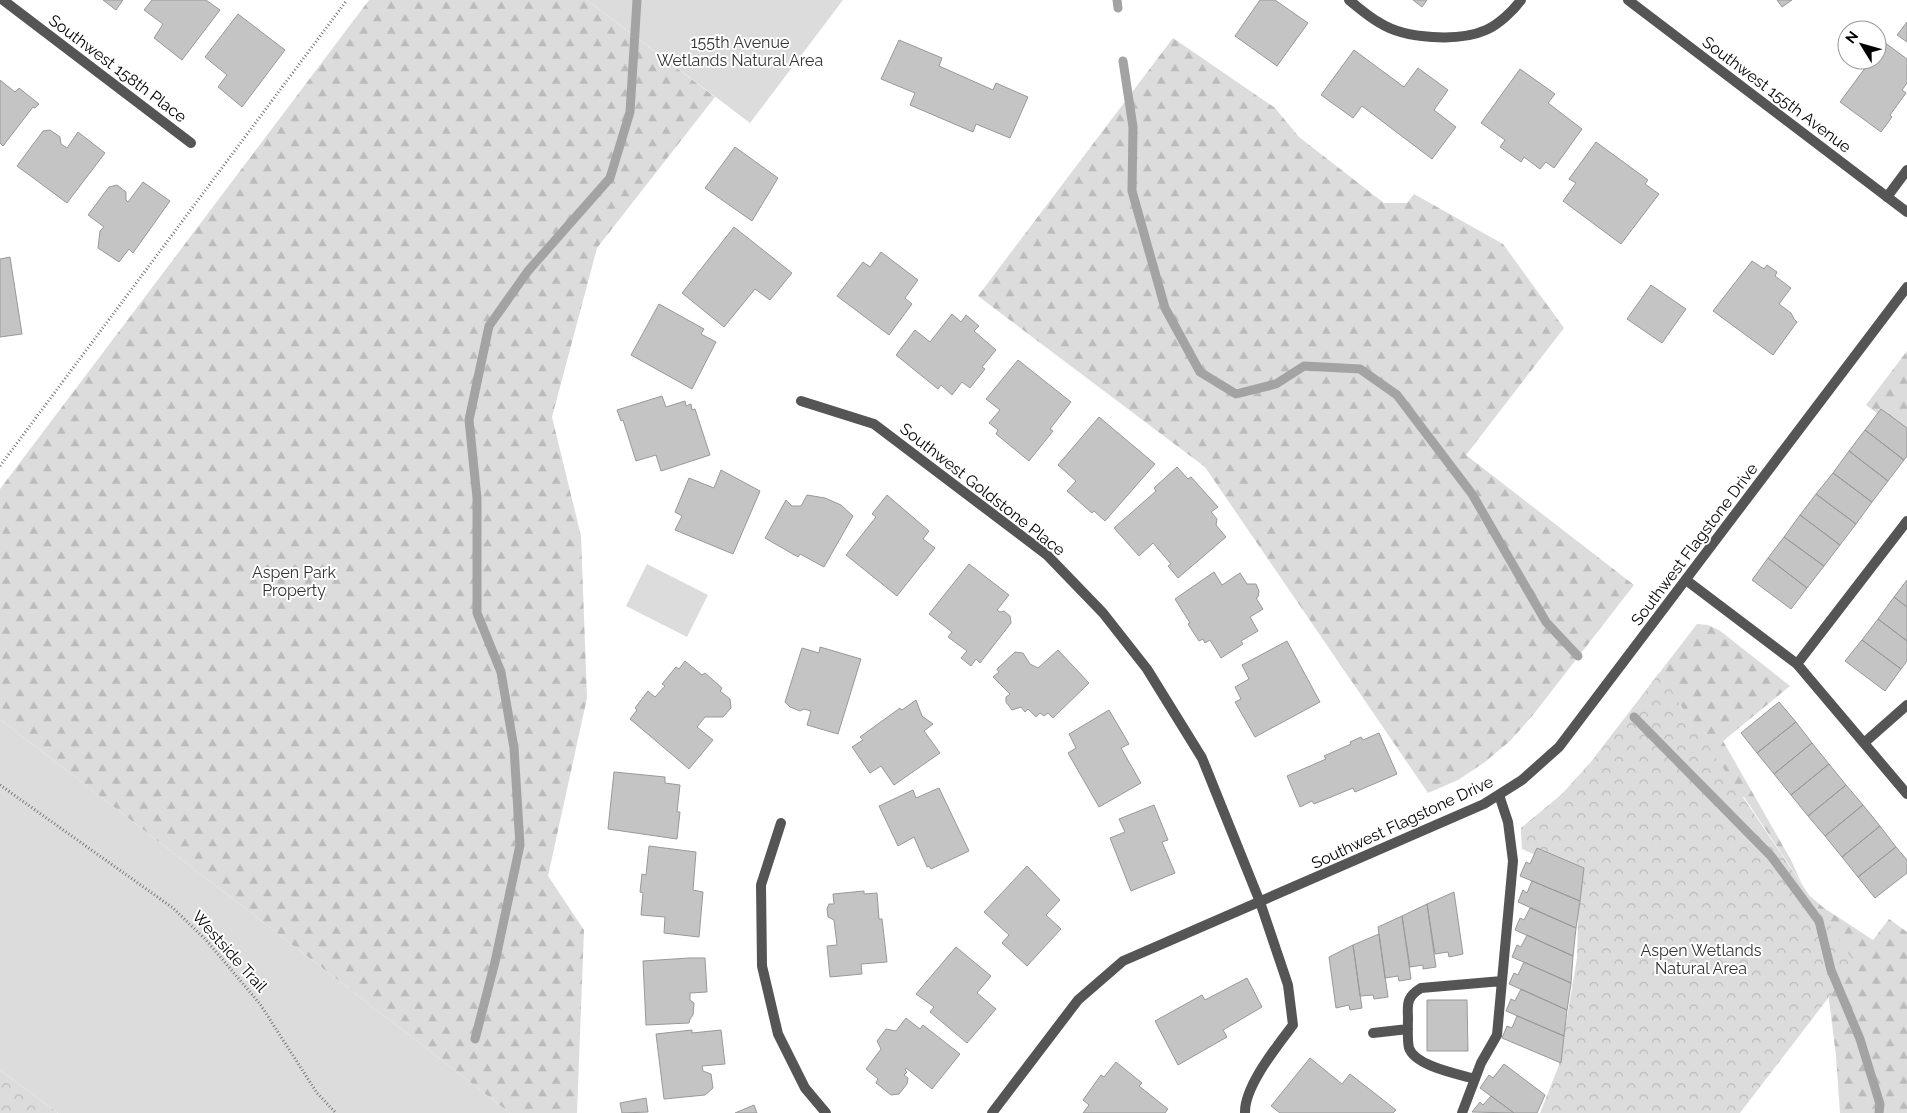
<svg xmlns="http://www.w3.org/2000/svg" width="1907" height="1113" font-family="Raleway,sans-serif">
<defs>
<pattern id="forest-firs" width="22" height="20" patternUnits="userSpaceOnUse" patternTransform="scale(1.25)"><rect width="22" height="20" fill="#dcdcdc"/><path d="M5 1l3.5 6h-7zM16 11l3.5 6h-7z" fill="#bbb"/></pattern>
<pattern id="park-crowns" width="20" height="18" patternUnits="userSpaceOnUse" patternTransform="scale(1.25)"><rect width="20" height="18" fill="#dcdcdc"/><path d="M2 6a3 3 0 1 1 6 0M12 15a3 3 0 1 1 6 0" fill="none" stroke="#bbb"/></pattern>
</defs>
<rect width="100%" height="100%" fill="#fff"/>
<path fill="#dcdcdc" d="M587 0H843L750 123Z
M647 564 708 595 687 637 626 606Z
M0 719 510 1113H58L0 1070Z"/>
<path fill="url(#forest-firs)" d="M369 0H587L715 97 597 248 552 417 581 536 587 698 548 876 584 930 577 1113H510L0 719V489Z
M1173 38 1275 108 1299 137 1384 203H1407L1414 194 1503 244 1564 328 1466 455 1634 585 1533 715 1510 741 1485 762 1458 780 1428 793 1205 467 978 296Z
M1907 351V436L1866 405Z
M1697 624 1708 625 1719 630 1790 686 1723 741 1791 860 1802 884 1744 797 1522 849 1521 828 1562 794 1590 763Z
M1810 896 1824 908 1873 940 1889 919 1907 932V1113H1840L1836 1056 1826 975Z"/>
<path fill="url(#park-crowns)" d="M1659 673 1855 963 1740 1113H1540L1559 1065 1577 958 1579 874 1522 849 1521 828C1579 788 1618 727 1659 673Z
M0 1070 58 1113H0Z"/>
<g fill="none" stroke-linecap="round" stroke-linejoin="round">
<path stroke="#a3a3a3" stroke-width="9" d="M1117 0 1118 8
M1123 61 1133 127 1132 191 1165 308 1200 372 1236 394 1276 384 1304 366 1360 369 1397 395 1472 494 1546 622 1578 656
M1634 717 1771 856 1819 921 1831 970 1860 1039 1880 1104 1879 1113
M475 1039 495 962 520 845 514 748 501 672 477 613V498L469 420 489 326 528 271 610 178 630 112 637 0"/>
</g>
<path fill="#c4c4c4" stroke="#999" d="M103 0H123L116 10Z
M152 0H206L220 10 182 60 154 38 163 24 144 10Z
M1260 0H1275L1308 23 1277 66 1235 36Z
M1413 0H1427L1422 7Z
M1777 0H1792L1782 7Z
M238 14 285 50 242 107 218 87 227 75 205 57Z
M1907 22V42L1897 35Z
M899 40 942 58 939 66 993 90 996 83 1028 97 1010 138 976 124 973 132 910 105 915 93 881 79Z
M1884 42 1907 59V83L1902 90 1906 93 1890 115 1892 117 1881 132 1840 102 1871 60H1877V52Z
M1354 50 1404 87 1418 68 1448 90 1434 110 1456 127 1432 159 1362 106 1353 118 1321 95Z
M1520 69 1555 94 1548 103 1582 129 1554 168 1546 162 1540 169 1524 157 1521 162 1500 147 1505 140 1481 123Z
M0 80 15 92 19 88 39 104 35 108 33 107 3 146 0 143Z
M50 130 60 137 61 144 67 148 78 132 105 153 67 203 17 166 43 131Z
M1596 142 1648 180 1645 184 1659 194 1621 244 1563 201 1576 183 1569 179Z
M735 147 778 178 752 221 705 188Z
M143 182 170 201 133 253 129 249 119 262 98 248 100 231 104 227 88 215 109 187 117 185 126 192V200L128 202Z
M734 227 792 273 770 300 755 289 724 327 682 293Z
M881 252 918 280 905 298 912 304 889 335 837 296 863 262 870 267Z
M10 257 22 334 0 337V259Z
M1752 261 1764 269 1767 265 1777 272 1775 276 1791 288 1779 304 1791 313 1794 319 1797 322 1773 355 1713 311Z
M1651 285 1686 309 1662 343 1627 319Z
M659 304 704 329 701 334 716 342 692 389 631 355Z
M952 314 961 322 966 315 979 326 974 331 996 350 982 367 985 369 970 388 962 382 952 395 941 385 938 389 896 355 915 330 930 342Z
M1018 360 1071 402 1050 429 1053 431 1029 461 996 434 998 430 989 423 1000 410 986 399Z
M662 396 666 407 685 401 686 406 691 404 692 410 695 409 710 455 661 471 656 455 636 461 623 420 621 421 617 410Z
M1881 409 1907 428V456L1904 460 1865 430Z
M1099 417 1155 464 1105 521 1094 511 1092 513 1067 491 1076 481 1058 465Z
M1865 430 1904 460 1888 481 1849 451Z
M1849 451 1888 481 1872 502 1833 473Z
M1177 467 1188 479 1191 477 1218 507 1211 512 1217 519 1216 525 1226 537 1178 578 1168 566 1171 564 1153 543 1139 556 1114 528 1156 491 1154 488Z
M721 470 760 491 733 554 675 530 682 516 675 512 689 478 714 488Z
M1833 473 1872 502 1856 524 1816 494Z
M1816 494 1856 524 1840 545 1800 515Z
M807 495 825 498 841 505 853 516 824 567 800 554 798 557 765 538 786 500 792 506H801Z
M887 495 929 531 923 539 935 548 897 596 846 555 876 517 872 514Z
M1800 515 1840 545 1824 566 1784 537Z
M1784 537 1824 566 1807 588 1768 558Z
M1768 558 1807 588 1791 609 1752 580Z
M969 564 1009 595 997 610 1000 612 1004 611 1010 616 1011 623 980 663 976 659 971 666 961 658 967 651 948 637 952 632 929 614Z
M1214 572 1222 585 1240 573 1247 584H1256L1259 591 1258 597 1256 598 1263 609 1250 617 1258 631 1241 641 1243 644 1221 658 1210 640 1205 643 1203 639 1199 641 1188 624 1190 623 1175 599Z
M1907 580V607L1894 597Z
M1894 597 1907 607V641L1878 619Z
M1878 619 1907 641V661L1901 669 1862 640Z
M1862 640 1901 669 1885 691 1845 661Z
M1287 641 1320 702 1255 737 1235 702 1241 699 1235 687 1249 679 1242 665Z
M820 647 861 659 838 734 807 725 811 711 804 709 800 711 790 707 785 702 802 648 819 653Z
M1058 650 1089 683 1053 718 1048 713 1044 716 1040 713 1036 717 1028 709 1025 712 1021 707 1012 710 1006 702V697L1010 694 993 677 999 672 997 669 1015 652 1023 653 1030 664 1038 668Z
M685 661 702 675 705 673 722 688 720 691 730 699 731 708 723 717H705L697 727 713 740 689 769 630 719 637 710 635 708 648 691 655 697 665 686 662 684 676 667 679 669Z
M916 700 922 716 933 724 924 731 940 753 894 785 881 766 870 773 852 747 863 740 860 737 900 708 902 710Z
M1779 702 1796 722 1757 753 1741 733Z
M1109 710 1129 744 1121 748 1141 783 1099 807 1068 753 1076 748 1069 734Z
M1796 722 1812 743 1774 774 1757 753Z
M1379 733 1397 774 1355 792 1353 788 1314 804 1312 801 1300 807 1287 776 1326 759 1324 756 1351 744 1350 742 1361 737 1363 740Z
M1812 743 1829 764 1791 795 1774 774Z
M1829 764 1846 785 1808 816 1791 795Z
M614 772 665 777V783L680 785 677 812H680L677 839 608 829Z
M1846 785 1863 805 1825 836 1808 816Z
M939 788 969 851 931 869 929 866 927 867 914 837 898 846 879 806 913 790 916 798Z
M1154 805 1168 840 1162 842 1175 873 1131 891 1110 838 1125 832 1119 819Z
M1863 805 1880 826 1842 857 1825 836Z
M1880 826 1896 847 1858 877 1842 857Z
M649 846 696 852 693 890 703 892 699 937 664 933 665 917 641 915 643 893 640 892 642 874 646 875Z
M1896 847 1907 860V873L1875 898 1858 877Z
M1537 848 1584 868 1580 901 1520 876 1526 862 1530 864Z
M1027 866 1060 900 1046 915 1061 929 1027 966 1002 943 1009 935 984 912Z
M1532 881 1580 901 1576 928 1518 902 1523 890 1527 893Z
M864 891V894L877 893 879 919H882L887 962 861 964 862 974 830 977 827 946 837 945 834 920 828 917 827 909 829 904H834L833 894Z
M1454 892 1463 954 1449 957 1448 952 1435 954 1427 904Z
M1427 904 1436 967 1423 969V965L1410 967 1402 916Z
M1530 908 1576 928 1573 956 1515 930 1520 918 1524 920Z
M1402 916 1411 979 1399 981 1398 976 1385 978 1378 927Z
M1379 934 1388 997 1374 999 1373 995 1360 996 1353 945Z
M1527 935 1573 956 1571 983 1512 957 1517 945 1521 947Z
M1353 945 1362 1008 1350 1010 1349 1005 1336 1008 1329 957Z
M956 947 991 976 977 993 996 1009 967 1043 930 1012 934 1007 916 994Z
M689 958H705L707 992 690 993V1000L694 1003 693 1015 690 1019 689 1023 646 1025 643 961Z
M1524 962 1571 983 1567 1010 1509 984 1514 973 1518 975Z
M1247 978 1262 1007 1223 1030 1227 1037 1178 1065 1155 1021 1202 995 1205 1000Z
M1521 989 1567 1010 1564 1036 1506 1011 1511 999 1515 1001Z
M1427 1000H1467L1468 1051H1427Z
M1517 1016 1564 1036 1561 1063 1502 1038 1507 1026 1512 1028Z
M906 1018 920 1029 923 1025 960 1054 932 1089 906 1068 905 1070 907 1072 904 1075 908 1078 907 1084 899 1094 891 1095 876 1083 878 1079 866 1069 881 1049 877 1041 886 1029 896 1031Z
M692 1030V1033L721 1030 725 1064 702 1066 703 1071 711 1074 713 1088 705 1095 664 1099 656 1034Z
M1310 1058 1342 1084 1350 1074 1396 1110 1393 1113H1280L1271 1106Z
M1116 1062 1142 1083 1139 1086 1168 1109 1165 1113H1083L1089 1105 1083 1100 1101 1075 1104 1077Z
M1504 1064 1545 1095 1537 1113H1514L1480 1088 1489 1075 1493 1078Z
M1491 1096 1514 1113 1472 1112 1480 1102 1483 1105Z
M646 1098 648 1112 622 1113 620 1103Z
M754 1105 757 1113H735Z"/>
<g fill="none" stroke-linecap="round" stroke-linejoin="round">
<path stroke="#777" stroke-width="3" stroke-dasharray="1 2.5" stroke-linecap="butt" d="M0 466 347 0
M0 785 173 908 206 940 260 1004 317 1093 336 1113"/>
<path stroke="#555" stroke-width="10" d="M1349 0C1359 8 1369 17 1380 23 1405 39 1459 42 1486 30 1498 25 1513 11 1521 0
M1373 1033 1408 1029
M1475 1079C1458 1074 1415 1066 1409 1048 1407 1039 1408 1026 1408 1017 1407 1002 1408 996 1421 988L1502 981
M1245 1113C1244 1087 1277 1046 1293 1025L1288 985 1260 902
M1462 1113 1481 1063 1497 1035 1513 861 1508 822 1499 795"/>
<path stroke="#555" stroke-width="10" d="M3 0 191 143
M1887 197 1907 170
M801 401 874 424 1047 555 1103 613 1147 669 1202 758 1260 902
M1686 580 1797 664 1907 794
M1797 664 1907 521
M1864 743 1907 705
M781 823 761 885 762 966 778 1034 805 1088 826 1113
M992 1113 1078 1000 1123 961 1484 804 1522 780 1559 747 1907 287"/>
<path stroke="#555" stroke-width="10" d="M1628 0 1907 212"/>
</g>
<g text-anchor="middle" stroke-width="4" stroke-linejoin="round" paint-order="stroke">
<g font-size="16" fill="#333" stroke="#fff">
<text x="740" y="48">155th Avenue<tspan x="740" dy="18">Wetlands Natural Area</tspan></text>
<text x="294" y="578">Aspen Park<tspan x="294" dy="18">Property</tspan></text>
<text x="1701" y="956">Aspen Wetlands<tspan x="1701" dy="18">Natural Area</tspan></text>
</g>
<g font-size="16" fill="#000" stroke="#fff">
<text transform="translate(118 68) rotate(37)" y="6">Southwest 158th Place</text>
<text transform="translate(1777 94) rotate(37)" y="6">Southwest 155th Avenue</text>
<text transform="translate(983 489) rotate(38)" y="6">Southwest Goldstone Place</text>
<text transform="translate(1694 544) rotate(-53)" y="6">Southwest Flagstone Drive</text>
<text transform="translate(1402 822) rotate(-25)" y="6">Southwest Flagstone Drive</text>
<text transform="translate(230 951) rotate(48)" y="6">Westside Trail</text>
</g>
</g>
<g transform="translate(1862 45) rotate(307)"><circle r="24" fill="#ffffff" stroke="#999999"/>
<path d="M0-4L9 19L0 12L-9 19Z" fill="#000000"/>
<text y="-8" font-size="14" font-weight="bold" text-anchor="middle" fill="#000000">N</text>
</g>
</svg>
